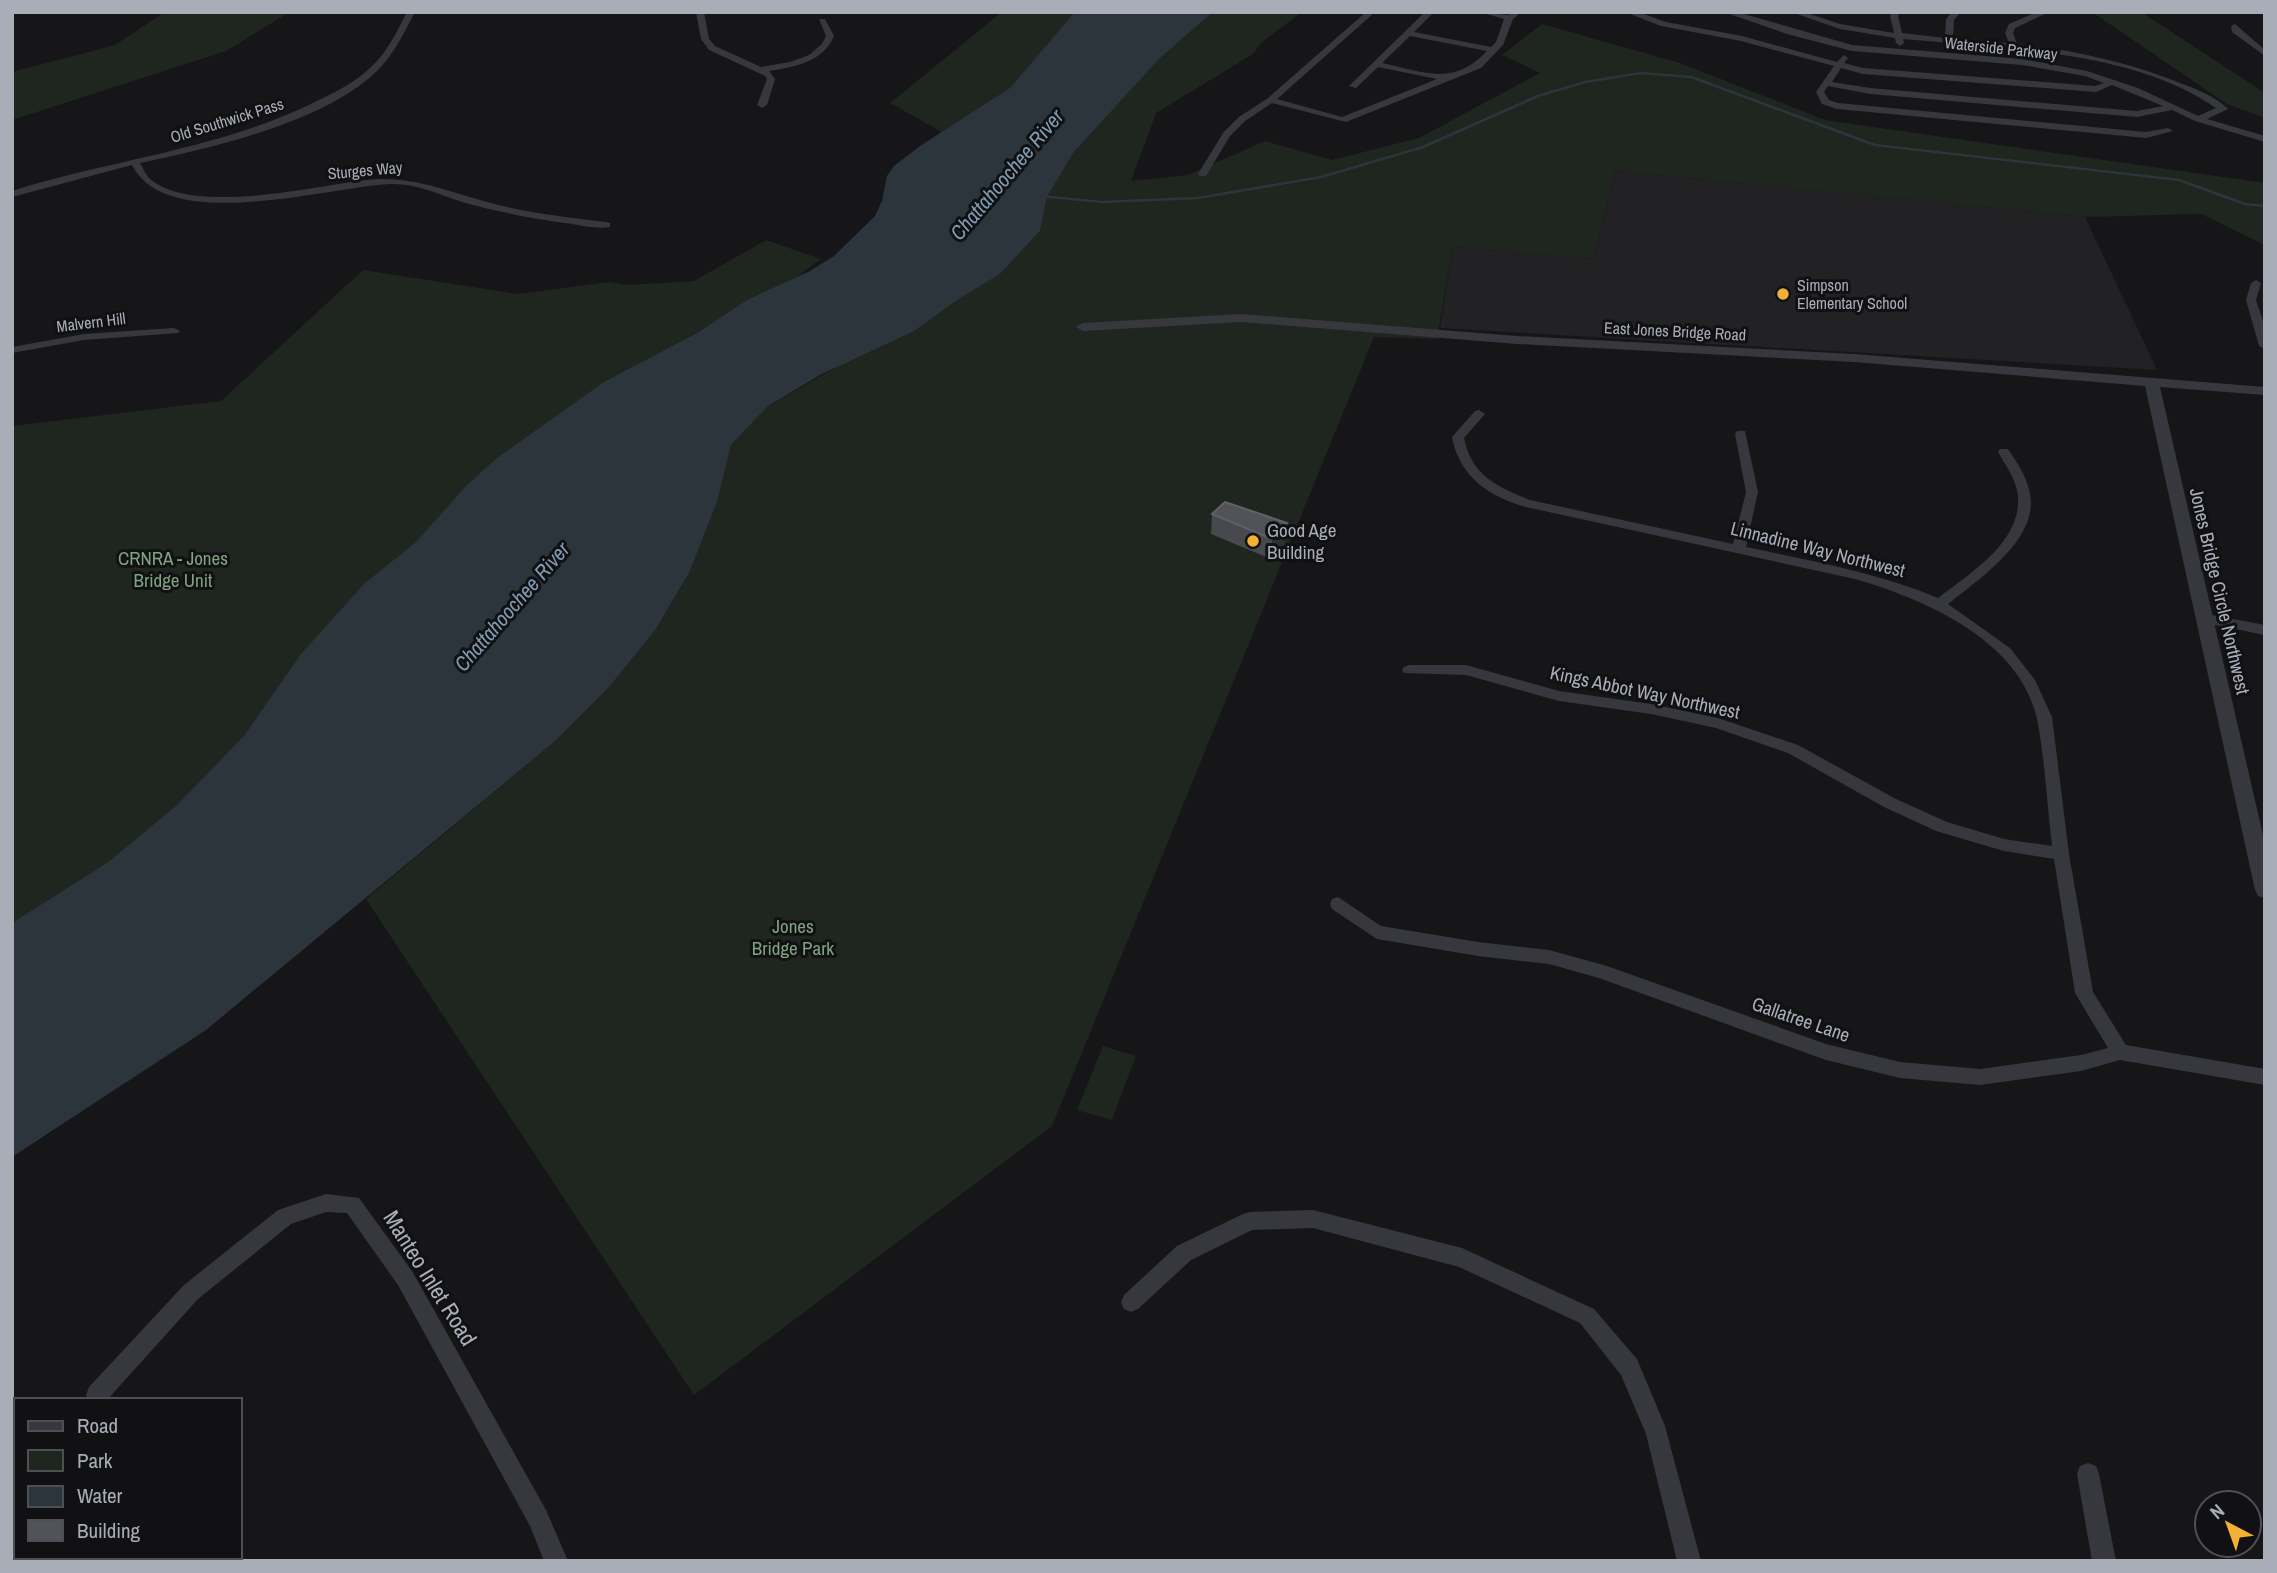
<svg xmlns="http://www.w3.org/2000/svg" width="2277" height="1573" font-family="'Archivo Narrow',sans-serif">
<rect width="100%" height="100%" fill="#161618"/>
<path fill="#222225" d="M1615 171 2085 217 2157 370 1440 328 1453 247 1593 259Z"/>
<path fill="#1e261f" d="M165 12H290L226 51 12 120V72L115 45Z
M1002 12H1088L974 150 890 103Z
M1213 12H1302L1262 42 1253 54 1156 113 1131 181 1188 175 1265 141 1332 160 1419 138 1540 73 1502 55 1542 24 1680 63 1825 120 2265 183V245L2201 214 2085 217 1615 171 1593 259 1453 247 1437 339 1374 337 1052 1126 694 1395 366 899 554 742 610 686 656 629 690 571 717 502 731 445 768 406 1000 274 1040 231 1047 197 1074 152 1160 58Z
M2092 12H2141L2265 93V118L2227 104Z
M766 240 821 259 733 324 262 732 149 845 12 937V426L221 401 363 270 518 294 610 282 627 285 694 281Z
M1103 1046 1136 1056 1112 1120 1077 1110Z"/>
<path fill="#2c353c" d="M1075 12H1213L1160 58 1074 152 1047 197 1040 231 1000 274 960 298 914 331 820 375 768 406 731 445 717 502 690 571 656 629 610 686 554 742 206 1030 12 1157V923L107 863 177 805 244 736 301 654 364 584 416 542 467 485 497 458 604 382 699 332 747 300 810 271 834 256 875 216 882 201 887 176 894 166 920 146 1010 88Z"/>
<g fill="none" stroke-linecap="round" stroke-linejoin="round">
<path stroke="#2c353c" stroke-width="2.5" d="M1040 196 1102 202 1198 198 1321 177 1423 147 1538 96 1585 82 1641 73 1691 77 1875 145 2179 180 2245 204 2265 206"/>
<path fill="#37383d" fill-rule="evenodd" d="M407 12H415C404 33 394 54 377 71 323 123 213 147 140 163 143 168 145 173 148 177 189 217 314 186 366 180 414 175 446 192 491 203 528 213 567 217 606 222L610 223V227C598 229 584 226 572 224 535 219 498 212 462 202 438 194 416 183 390 184 327 187 167 235 132 165L12 197V191C114 159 223 149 319 100 338 91 357 81 372 66 388 51 397 31 407 12Z
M696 12H704L709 39 715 46 761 67 790 62 809 55 822 44 826 36 819 19H825L834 36C823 62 795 67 769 71L775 79 767 105 762 108 757 105 767 79 765 76 709 50 701 39Z
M1366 12H1375L1277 99 1342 117 1437 79 1378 67 1356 88 1349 86 1425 12H1434L1414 32 1491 47 1496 42 1504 19 1480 12 1508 15 1512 12H1521L1513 19 1503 45 1481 68 1346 122 1272 103 1245 121 1230 136 1206 176H1200L1198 174 1223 133 1239 117 1268 98ZM1410 36 1487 51C1453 87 1425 72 1382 63Z
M1625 12H1638L1666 22 1742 36 1837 62 1844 55 1848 58 1844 63 1863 68 2095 86 2104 83 2085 76 2022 65 1852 51 1787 34 1724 12H1737L1852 45 2022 59 2087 71 2138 88 2198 116 2216 108C2160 69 2086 57 2020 49L2016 54 2011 48 1903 39 1904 43 1900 46 1896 43 1895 38 1840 29 1791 12H1804L1840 24 1894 33 1890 16 1892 12H1900L1898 16 1902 33 1945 38 1946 19 1952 12H1961L1954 20 1953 38 2009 43 2005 33 2009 24 2037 12H2049L2015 28 2013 33 2017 44C2072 50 2124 61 2175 81 2193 88 2214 95 2228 109L2207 119 2265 136V142L2195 121 2172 110 2137 117 1870 94 1828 86 1824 92 1829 100 1838 103 2146 132 2168 128 2173 131 2146 138 1837 109 1822 104 1816 92 1834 66 1741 41 1661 26ZM1841 68 1863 74 2096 92 2112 85 2163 106 2137 111 1870 88 1832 82Z
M2235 24 2265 50V56L2232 32 2231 26Z
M2256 280 2261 283 2256 300 2265 327V349L2259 346 2246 300 2251 283Z
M174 328 180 331 178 333 84 340 12 353V347L84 334Z
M1479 410 1485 414 1464 438C1472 476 1496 486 1530 500L1733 544 1746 492 1735 434 1737 431H1745L1758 492 1746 547C1811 561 1876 572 1938 598 1969 574 2022 542 2018 496 2016 479 2006 466 1998 452L2000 449H2008C2018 464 2027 477 2030 494 2039 539 1979 579 1948 604L2010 648 2035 680 2052 717 2069 854 2093 992 2126 1045 2265 1069V1085L2120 1060 2081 1071 1980 1085 1900 1078 1826 1060 1599 978 1549 964 1478 956 1377 939 1332 909 1330 904 1332 899 1338 897 1381 926 1478 942 1549 950 1607 966 1826 1044 1900 1062 1980 1069 2081 1055 2108 1048 2075 993 2054 859 2004 851 1936 831 1884 807 1788 753 1716 728 1651 714 1559 701 1466 675 1404 673 1402 670 1404 667 1409 665H1466L1559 691 1651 704 1718 718 1798 745 1896 799 1947 822 2004 839 2052 846C2047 804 2045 760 2037 719 2020 640 1924 599 1855 579L1526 507C1489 497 1459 476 1452 437L1475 411Z
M2206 614 2265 625V635L2201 622 2199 619 2201 616Z
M326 1194 359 1198 412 1271 546 1510 568 1561H544L530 1526 398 1285 347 1213 326 1212 291 1224 198 1299 107 1400H88L86 1395 89 1387 184 1285 278 1210Z
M1313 1210 1462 1248 1594 1309 1637 1359 1665 1426 1701 1561H1677L1646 1434 1621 1375 1580 1323 1459 1267 1313 1228 1252 1230 1191 1260 1138 1309 1131 1312 1124 1309 1121 1302 1124 1295 1177 1246 1243 1214 1250 1212Z
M2088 1463 2096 1466 2099 1474 2116 1561H2092L2077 1474 2080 1466Z"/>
<path fill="#37383d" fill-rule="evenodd" d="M1241 314 1517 336 1854 354 2265 387V395L2160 387 2265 844V898L2258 896 2255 890 2145 386 1854 362 1517 344 1241 322 1083 331 1076 327 1083 323Z"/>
</g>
<path fill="#47494d" d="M1212 514 1287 523 1285 544 1271 559 1211 534Z"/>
<path fill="#2f3033" d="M1287 523 1285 544 1271 559 1272 539Z"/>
<path fill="#525359" stroke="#5f6168" stroke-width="2" d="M1225 502 1287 523 1272 539 1212 514Z"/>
<g fill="#f2b134" stroke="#111113" stroke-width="2.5">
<circle cx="1783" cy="294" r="7"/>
<circle cx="1253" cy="541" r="7"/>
</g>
<g text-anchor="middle" stroke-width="6" stroke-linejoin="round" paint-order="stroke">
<g font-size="16" fill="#a8adb8" stroke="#111113">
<text transform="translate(2001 48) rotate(6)" y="6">Waterside Parkway</text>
<text transform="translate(227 120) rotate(-17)" y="6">Old Southwick Pass</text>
<text transform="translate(365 170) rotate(-5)" y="6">Sturges Way</text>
<text transform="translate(91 322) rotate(-7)" y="6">Malvern Hill</text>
<text transform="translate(1675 331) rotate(3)" y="6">East Jones Bridge Road</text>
</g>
<g font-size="16" fill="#a8adb8" stroke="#111113" text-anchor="start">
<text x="1797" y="291">Simpson<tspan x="1797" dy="18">Elementary School</tspan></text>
</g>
<g font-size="19" fill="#a8adb8" stroke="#111113" text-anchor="start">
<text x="1267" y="537">Good Age<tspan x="1267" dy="22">Building</tspan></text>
</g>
<g font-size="19" fill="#a8adb8" stroke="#111113">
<text transform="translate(1818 549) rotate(14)" y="7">Linnadine Way Northwest</text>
<text transform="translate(2220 591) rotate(77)" y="7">Jones Bridge Circle Northwest</text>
<text transform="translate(1645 692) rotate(12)" y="7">Kings Abbot Way Northwest</text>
<text transform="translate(1801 1019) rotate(19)" y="7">Gallatree Lane</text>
</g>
<g font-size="19" fill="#7fa381" stroke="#111113">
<text x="173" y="565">CRNRA - Jones<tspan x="173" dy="22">Bridge Unit</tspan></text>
<text x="793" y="933">Jones<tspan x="793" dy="22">Bridge Park</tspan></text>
</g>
<g font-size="21" font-style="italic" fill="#7f9bb3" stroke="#111113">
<text transform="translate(1007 175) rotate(-50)" y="7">Chattahoochee River</text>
<text transform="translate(512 607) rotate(-49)" y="7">Chattahoochee River</text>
</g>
<g font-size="23" fill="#a8adb8" stroke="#111113">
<text transform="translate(430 1278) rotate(58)" y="8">Manteo Inlet Road</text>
</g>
</g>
<rect width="2277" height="1573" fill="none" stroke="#a8adb8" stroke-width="28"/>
<rect x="14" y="1398" width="228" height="161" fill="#111113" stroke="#4d4f55" stroke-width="2"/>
<rect x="28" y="1421" width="35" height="10" fill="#37383d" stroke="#4d4f55" stroke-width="2"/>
<text x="77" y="1433" font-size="21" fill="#a8adb8">Road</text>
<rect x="28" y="1450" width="35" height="21" fill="#1e261f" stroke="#4d4f55" stroke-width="2"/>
<text x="77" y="1468" font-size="21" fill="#a8adb8">Park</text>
<rect x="28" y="1486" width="35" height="21" fill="#2c353c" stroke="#4d4f55" stroke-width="2"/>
<text x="77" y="1503" font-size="21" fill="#a8adb8">Water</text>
<rect x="28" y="1520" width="35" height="21" fill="#525359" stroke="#4d4f55" stroke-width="2"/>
<text x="77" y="1538" font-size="21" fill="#a8adb8">Building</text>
<g transform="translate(2228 1524) rotate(319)"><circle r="33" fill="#111113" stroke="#4d4f55" stroke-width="2"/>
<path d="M0-5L12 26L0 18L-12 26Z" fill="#f2b134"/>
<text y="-10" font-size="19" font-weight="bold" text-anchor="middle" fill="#a8adb8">N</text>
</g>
</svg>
